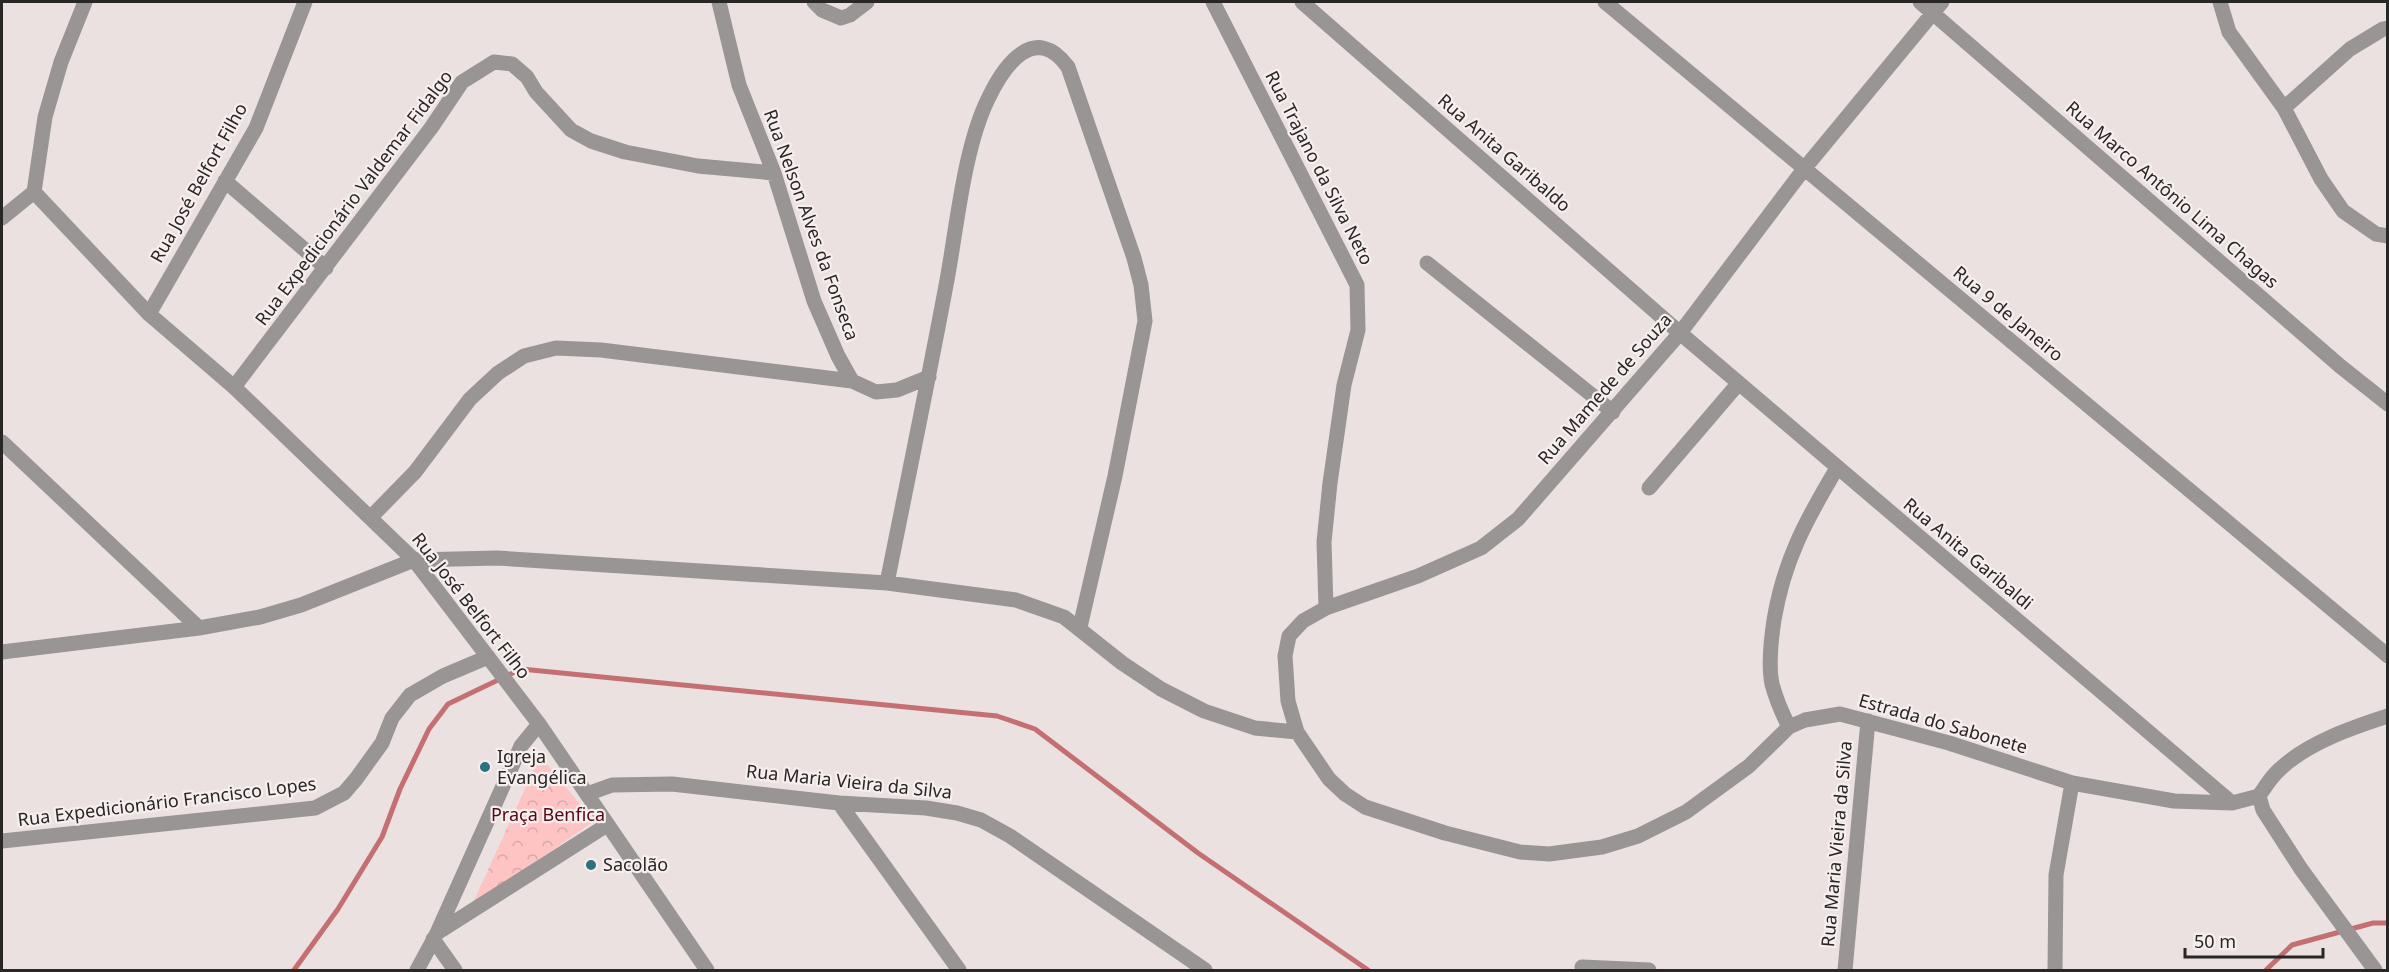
<svg xmlns="http://www.w3.org/2000/svg" width="2389" height="972" font-family="'Noto Sans',sans-serif">
<defs>
<pattern id="forest-crowns" width="20" height="18" patternUnits="userSpaceOnUse" patternTransform="scale(1.5)"><rect width="20" height="18" fill="#fec4c3"/><path d="M2 6a3 3 0 1 1 6 0M12 15a3 3 0 1 1 6 0" fill="none" stroke="#daa8a7"/></pattern>
</defs>
<rect width="100%" height="100%" fill="#eae1e0"/>
<path fill="url(#forest-crowns)" d="M540 756 594 821 471 907Z"/>
<g fill="none" stroke-linecap="round" stroke-linejoin="round">
<path stroke="#c47072" stroke-width="5" d="M294 970 338 909 382 837 400 789 429 729 448 704 521 669 997 716 1035 729 1198 853 1368 970
M2266 970 2292 945 2373 923H2388"/>
<path stroke="#999595" stroke-width="15" d="M719 2 739 85 774 173 814 301 838 356 852 381 876 392 897 390 929 377
M814 2 822 10 841 18 850 15 867 2
M1213 2 1357 285 1358 330 1344 385 1330 483 1324 542 1326 608
M1302 2 1680 333 2232 803
M1605 2 2388 656
M1920 2 2340 366 2388 404
M1942 2 1804 169 1680 333 1518 519 1481 548 1418 576 1326 608 1303 621 1289 636 1285 656 1288 701 1297 732 1329 779 1345 794 1365 807 1445 833 1520 852 1549 854 1602 847 1638 836 1686 812 1749 766 1789 727 1805 720 1840 714 1949 743 2072 783 2174 801 2232 803 2259 796
M2220 2 2229 32 2284 108 2321 179 2343 211 2376 234 2388 236
M2284 108 2350 49 2383 29 2388 28
M225 181 326 268
M2 218 34 192
M1427 263 1613 412
M149 314 256 128 305 2
M234 387 431 128 462 82 494 62 512 64 527 77 536 92 571 130 591 141 625 152 698 166 774 173
M2 442 199 628
M1649 488 1738 384
M371 517 415 472 470 399 498 373 524 356 556 348 601 350 852 381
M887 583C907 483 928 382 947 280 957 226 964 148 988 99 1004 65 1035 22 1068 67L1134 258 1141 285 1145 321 1115 476 1080 627
M2 652 199 628 260 617 301 605 414 560 497 558 887 583 1016 600 1064 617 1122 663 1161 689 1204 711 1255 728 1297 732
M1789 727C1782 713 1776 699 1772 684 1768 664 1771 640 1774 620 1784 560 1806 520 1837 468
M587 794 612 785 672 784 839 803 926 808 957 813 981 820 1010 836 1205 970
M839 803 959 970
M2 841 315 808 344 793 356 779 382 743 392 718 410 695 443 676 488 657
M437 933 607 825
M433 939 455 970
M1582 967 1649 970
M417 970 437 933 521 746 539 724
M1845 970 1868 721
M2055 970 2056 875 2072 783"/>
<path stroke="#999595" stroke-width="15" d="M85 2 61 62 45 117 34 192 149 314 234 387 414 560 539 724 707 970
M2375 970 2301 869 2263 810 2259 796C2265 787 2271 777 2279 770 2307 743 2351 728 2388 716"/>
</g>
<g fill="#2b717f" stroke="#f7eeee" stroke-width="2">
<circle cx="485" cy="767" r="6"/>
<circle cx="591" cy="865" r="6"/>
</g>
<g text-anchor="middle" stroke-width="4.5" stroke-linejoin="round" paint-order="stroke">
<g font-size="18" fill="#292626" stroke="#f7eeee">
<text transform="translate(1504 153) rotate(41)" y="6">Rua Anita Garibaldo</text>
<text transform="translate(1319 168) rotate(63)" y="6">Rua Trajano da Silva Neto</text>
<text transform="translate(199 183) rotate(-61)" y="6">Rua José Belfort Filho</text>
<text transform="translate(2172 195) rotate(41)" y="6">Rua Marco Antônio Lima Chagas</text>
<text transform="translate(354 198) rotate(-53)" y="6">Rua Expedicionário Valdemar Fidalgo</text>
<text transform="translate(811 225) rotate(70)" y="6">Rua Nelson Alves da Fonseca</text>
<text transform="translate(2008 314) rotate(40)" y="6">Rua 9 de Janeiro</text>
<text transform="translate(1605 389) rotate(-49)" y="6">Rua Mamede de Souza</text>
<text transform="translate(1968 554) rotate(40)" y="6">Rua Anita Garibaldi</text>
<text transform="translate(471 606) rotate(52)" y="6">Rua José Belfort Filho</text>
<text transform="translate(1943 724) rotate(16)" y="6">Estrada do Sabonete</text>
<text transform="translate(849 782) rotate(6)" y="6">Rua Maria Vieira da Silva</text>
<text transform="translate(167 802) rotate(-7)" y="6">Rua Expedicionário Francisco Lopes</text>
<text transform="translate(1837 844) rotate(-85)" y="6">Rua Maria Vieira da Silva</text>
</g>
<g font-size="18" fill="#292626" stroke="#f7eeee" text-anchor="start">
<text x="497" y="763">Igreja<tspan x="497" dy="21">Evangélica</tspan></text>
<text x="603" y="871">Sacolão</text>
</g>
<g font-size="18" fill="#550614" stroke="#f7eeee">
<text x="548" y="821">Praça Benfica</text>
</g>
</g>
<rect width="2389" height="972" fill="none" stroke="#292626" stroke-width="6"/>
<path d="M2185 948v9h138v-9" fill="none" stroke="#292626" stroke-width="3"/>
<text x="2194" y="948" font-size="18" fill="#292626" stroke="#f7eeee" stroke-width="4.5" paint-order="stroke">50 m</text>
</svg>
